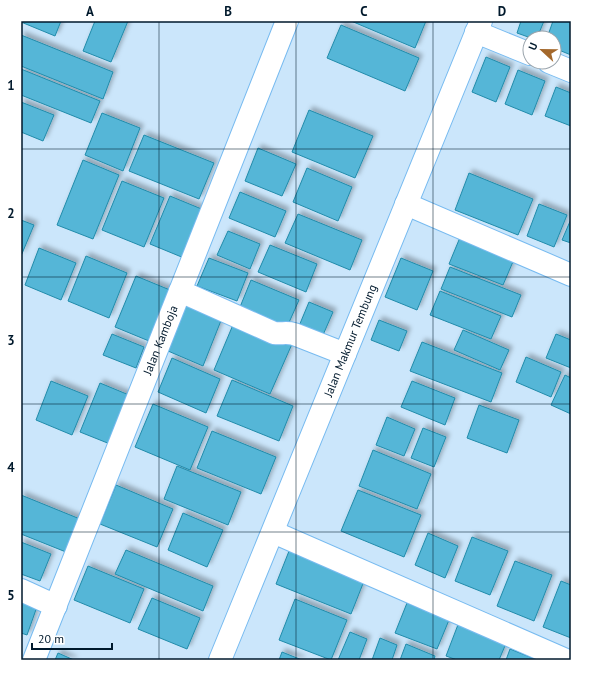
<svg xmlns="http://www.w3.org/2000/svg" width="592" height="681" font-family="'PT Sans',sans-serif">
<defs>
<filter id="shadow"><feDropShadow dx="3.5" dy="-3.5" stdDeviation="2" flood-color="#0004"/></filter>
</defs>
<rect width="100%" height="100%" fill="#cbe6fb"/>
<path fill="#55b6d7" stroke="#208baa" filter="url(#shadow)" d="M21 21H61L55 36 21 22Z
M95 21H128L111 62 83 51Z
M351 21H426L415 48Z
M521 21H544L537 38H531L517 33Z
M553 21H571V55L554 48V38H547Z
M341 25 419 58 405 91 327 58Z
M21 35 113 72 103 99 21 66Z
M486 57 510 67 496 102 472 92Z
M21 69 100 101 91 123 21 95Z
M518 70 545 81 532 115 505 104Z
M556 87 571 93V126L545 116Z
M21 102 54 115 43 141 21 132Z
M309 110 373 136 355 178 292 152Z
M102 113 140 128 123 171 85 155Z
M144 135 214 163 199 199 129 171Z
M258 148 296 164 282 196 245 181Z
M83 160 119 175 93 239 57 225Z
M307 168 352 187 338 221 293 202Z
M469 173 533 199 518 235 455 210Z
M122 181 164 198 144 247 102 230Z
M240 192 286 211 275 237 229 218Z
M170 196 204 210 184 258 150 244Z
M539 204 567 215 554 247 527 236Z
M298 214 362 240 350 270 285 243Z
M571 219V243L562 240Z
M21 220 34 225 21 256Z
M228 231 260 244 250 269 217 255Z
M461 235 515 257 503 285 449 264Z
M270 245 317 264 306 292 258 272Z
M39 248 76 263 61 300 25 285Z
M86 256 127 273 109 318 68 301Z
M209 258 248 273 237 301 197 286Z
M401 258 433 271 417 310 385 297Z
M450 267 521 295 512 317 441 289Z
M136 276 170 290 149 341 115 327Z
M251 280 299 300 287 327 240 307Z
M440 291 501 316 491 339 430 315Z
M189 298 224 313 203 366 168 351Z
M309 302 333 312 323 335 299 326Z
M235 320 292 344 270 394 214 370Z
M379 320 407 331 399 351 371 340Z
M463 330 509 350 500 370 454 350Z
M112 334 144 347 136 368 103 355Z
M556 334 571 340V368L546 358Z
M422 342 502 373 491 402 410 371Z
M526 357 561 372 551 397 516 382Z
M172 358 220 379 206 413 158 392Z
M565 375 571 378V414L551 405Z
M232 380 293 406 279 441 217 416Z
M51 381 88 396 72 435 36 420Z
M412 381 455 398 445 425 401 407Z
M100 383 129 395 110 444 80 432Z
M153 404 208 427 190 470 135 447Z
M479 405 519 420 507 453 467 438Z
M387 417 415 429 404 456 376 445Z
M423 428 446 437 434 467 411 458Z
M212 431 276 457 261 494 197 468Z
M373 450 431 474 417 509 359 486Z
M177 466 241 492 228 525 164 499Z
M116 485 173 509 157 547 100 524Z
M358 490 421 515 404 557 341 531Z
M21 495 80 519 66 552 21 534Z
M183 513 223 530 207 567 168 550Z
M428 533 458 546 445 578 415 565Z
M472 537 508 551 490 595 455 581Z
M21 542 51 554 40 581 21 574Z
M291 546 366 576 351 614 276 584Z
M126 550 213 586 203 611 115 574Z
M515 561 552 575 534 621 497 606Z
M88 566 144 589 130 623 74 600Z
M561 581 571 585V638L543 627Z
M21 594 39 601 27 635 21 633Z
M152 598 200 618 187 649 138 629Z
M295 599 347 620 331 660 279 640Z
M407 603 449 620 437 649 395 633Z
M459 622 507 641 499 660H457L446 656Z
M350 632 367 639 359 660H338Z
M380 638 397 645 392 660H372Z
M406 644 435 656 434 660H400Z
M510 649 535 659V660H506Z
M282 652 302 660H279Z
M58 653 74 660H55Z"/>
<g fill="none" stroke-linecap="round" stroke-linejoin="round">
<g stroke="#78bbf0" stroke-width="24">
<g id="minor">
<path d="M476 32 530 54"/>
<path d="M549 62 571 71"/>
<path d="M406 204 571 275"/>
<path d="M180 291 274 333C281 334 287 332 294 334L345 354"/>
<path d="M273 532 566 660"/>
<path d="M21 590 56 606"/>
<path id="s1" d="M34 660 287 21"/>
<path id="s2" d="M220 660 481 21"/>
</g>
</g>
<use href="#minor" stroke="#fff" stroke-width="22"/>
</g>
<path fill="none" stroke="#00192c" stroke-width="1" stroke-opacity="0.55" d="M159 21V660M296 21V660M433 21V660M21 149H571M21 277H571M21 404H571M21 532H571"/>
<g text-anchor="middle" stroke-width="4" stroke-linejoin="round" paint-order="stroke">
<g font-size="12" fill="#00192c" stroke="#fff">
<text dy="4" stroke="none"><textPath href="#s1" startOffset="344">Jalan Kamboja</textPath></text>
<text dy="4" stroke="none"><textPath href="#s2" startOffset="345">Jalan Makmur Tembung</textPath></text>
</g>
</g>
<rect width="592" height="681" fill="none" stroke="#ffffff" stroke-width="44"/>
<g transform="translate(542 50) rotate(292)"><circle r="19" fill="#ffffff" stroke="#99a3ab"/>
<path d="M0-3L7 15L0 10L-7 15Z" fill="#a4682b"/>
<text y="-6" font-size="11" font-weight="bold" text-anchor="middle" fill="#00192c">U</text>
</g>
<path d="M32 643v6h80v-6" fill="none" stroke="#00192c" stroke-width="2"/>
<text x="38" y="643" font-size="12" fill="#00192c" stroke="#ffffff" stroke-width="3" paint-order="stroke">20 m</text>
<rect x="22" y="22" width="548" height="637" fill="none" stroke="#00192c" stroke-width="1.5"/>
<g font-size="13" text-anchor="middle" font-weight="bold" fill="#00192c">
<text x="90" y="16">A</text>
<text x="228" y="16">B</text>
<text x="364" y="16">C</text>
<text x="502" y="16">D</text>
<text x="11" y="90">1</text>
<text x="11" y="218">2</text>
<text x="11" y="345">3</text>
<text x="11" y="472">4</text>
<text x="11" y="600">5</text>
</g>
</svg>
